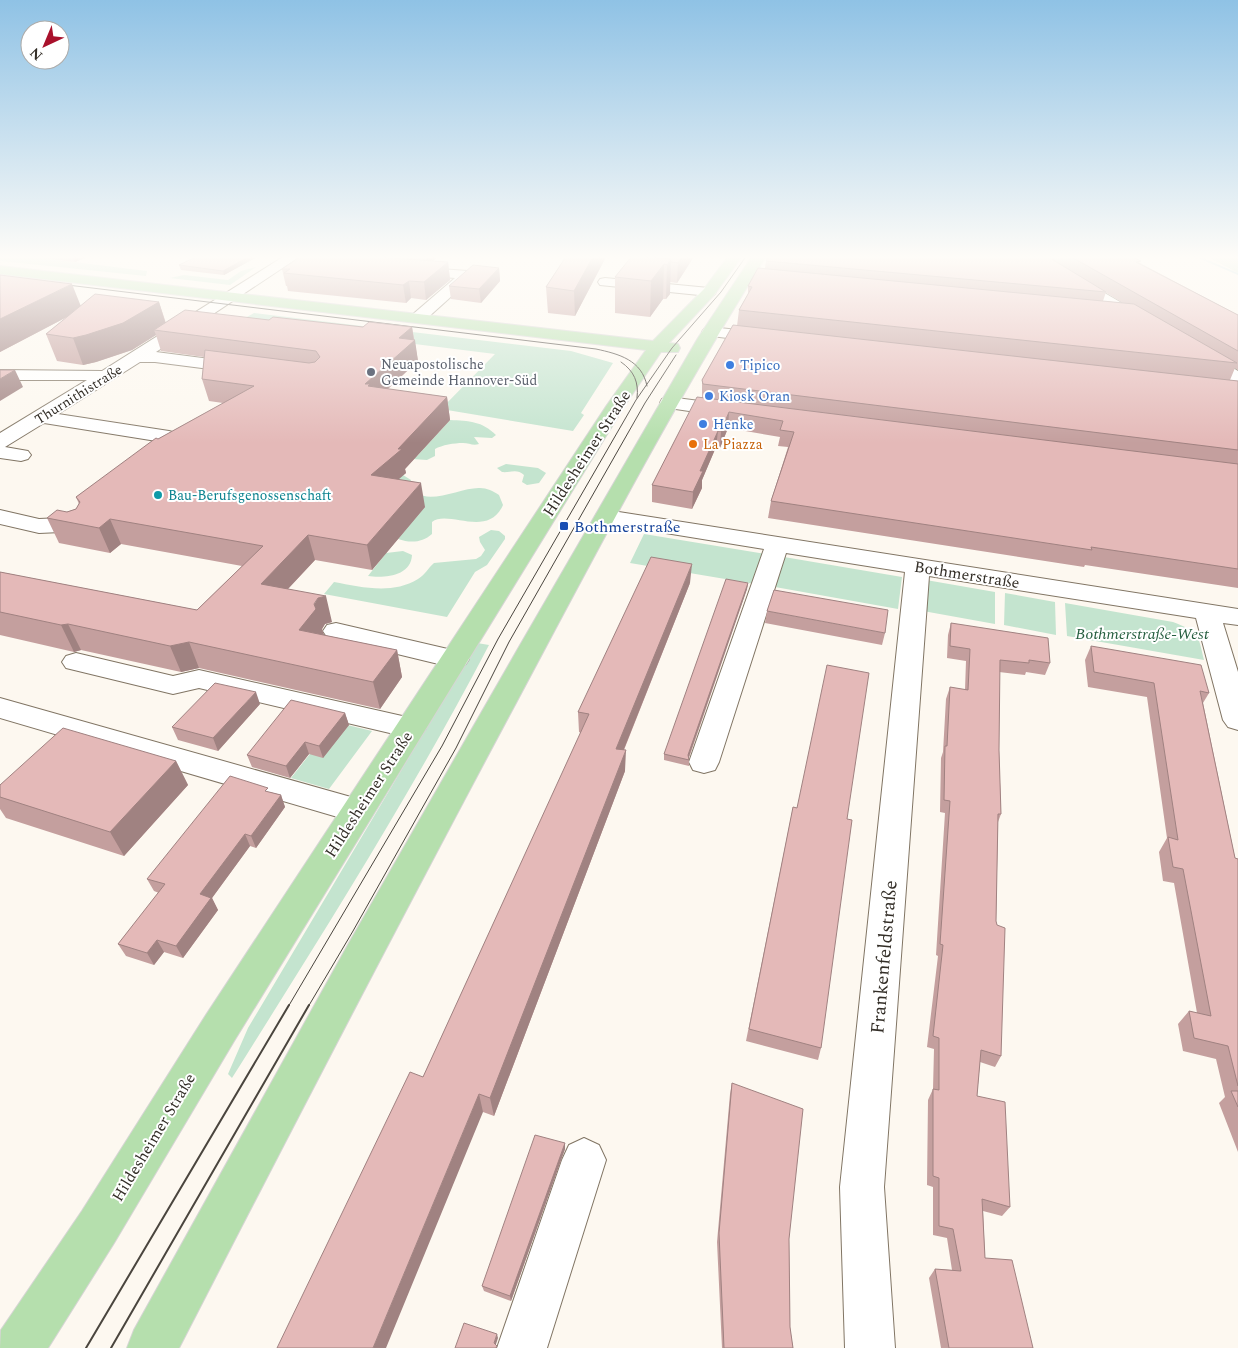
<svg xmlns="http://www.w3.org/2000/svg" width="1238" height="1348" font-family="Spectral,serif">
<rect width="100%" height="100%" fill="#fdf8f0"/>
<path fill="#c4e4cf" d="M0 255H17L147 271 146 276 20 263 0 261Z
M1204 255H1238V273Z
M256 267 230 285 170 278 184 275 228 280 241 271Z
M254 313 571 351 613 363 581 413 584 415 573 431 441 409 495 354 238 322Z
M450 420C469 421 482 421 496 435L492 438 474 437 479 444C473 446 469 443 463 443 454 443 442 445 435 449V456L427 460 412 459 418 455Z
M506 464 538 468 546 473 539 483 527 485 522 482 524 475C517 468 510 473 502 472L497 468Z
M403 475 411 480 410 483C412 486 415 491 417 493 432 504 463 487 480 488 487 488 493 491 499 495L503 505C488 539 448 509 432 522V534C422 543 410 543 398 539L397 476Z
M491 530 499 531 505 536V539L487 565 475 572 447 617 324 594 334 582C361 587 392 595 418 579 425 575 428 568 434 563L476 559 481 556 485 550 480 542 479 537Z
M644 534 765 554 755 584 630 563Z
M403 551 412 555C411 577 383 578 368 576L386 553Z
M784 557 902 577 898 609 775 587Z
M926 580 995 592V624L923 611Z
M1005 593 1055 602 1056 635 1004 625Z
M1065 603 1173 622C1199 632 1198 634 1204 660L1067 636Z
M477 643 489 645C412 793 321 936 232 1078L228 1074 248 1028Z
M335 722 372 731 329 789 291 778Z"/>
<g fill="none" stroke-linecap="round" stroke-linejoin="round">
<path fill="#a9d6e1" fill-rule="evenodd" d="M1191 255H1196L1238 273V275Z"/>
<g stroke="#817564" stroke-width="2">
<path id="minor" d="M286 255H302L156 352 241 363 247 364 250 368 247 372 241 373 155 362H140L58 414 169 431 176 433 179 437 176 441 169 443 44 423 5 447 28 451 31 455 28 459 21 461 0 458V433L87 380H0V370L102 371Z
M1023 255H1039L1146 317 1148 320 1146 323H1134Z
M412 267 468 271 473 272 475 275 424 321H412L410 318 412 315 455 278 407 274 405 271 407 268Z
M605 278 709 288 714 289 716 292 714 295 709 296 600 285 598 282 600 279Z
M710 327 766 333 772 335 774 338 772 341 766 343 704 335 702 332 704 329Z
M1201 351 1207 352 1238 371V384L1232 383 1195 360 1192 356 1195 352Z
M669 397 730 405 737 407 739 411 737 415 730 417 662 407 660 403 662 399Z
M0 510 39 519 61 518 86 523 89 528 86 533 78 535 61 532 39 533 0 524Z
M606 510 1238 609V625L1223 623 1238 672V730L1228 727 1223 720 1196 618 929 576 884 1187 895 1348H845L840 1187 905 572 786 553 719 762 715 770 704 773 693 770 689 762 764 549 598 522 595 517 598 512Z
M336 623 465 653 469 659 465 665 455 668 327 637 323 631 327 625Z
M76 653 173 676 199 670 411 718 421 721 426 728 421 735 411 738 199 688 173 694 66 668 62 662 66 656Z
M0 698 358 799 369 802 374 811 369 820 358 823 0 718Z
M584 1138 599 1145 606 1160 547 1348H497L562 1160 569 1145Z"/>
</g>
<g stroke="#d6d5d4" stroke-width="2">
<path id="major" d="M729 255H743L714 295 669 343 678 344 680 348 678 352H661L625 405 234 1041 114 1243 48 1348H0L1 1330 82 1211 206 1015 607 405 646 350 0 274V266L653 341 704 289Z
M753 255H767C676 399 597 551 517 701 402 916 290 1132 179 1348H127L134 1330 349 943 519 647 698 338Z"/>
</g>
<use href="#minor" fill="#fff" fill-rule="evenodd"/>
<use href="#major" fill="#b5dfad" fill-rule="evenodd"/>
<path stroke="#4a453e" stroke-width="1" d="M59 284 596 349C619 354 642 360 647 386
M621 362C634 371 639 382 637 398
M288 1007 442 746 498 639 636 400 672 348 721 292 747 255
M308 1007 353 931 456 748 509 642 645 403 676 355"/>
<path stroke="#4a453e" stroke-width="2" d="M86 1348 289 1005
M111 1348 309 1005"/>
</g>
<path fill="#c49f9e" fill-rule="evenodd" d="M19 255H92L75 262Z
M200 255H257V257L224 275 181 270 179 265Z
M303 255H440L433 261 448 262 450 280 426 300 411 298 406 303 288 291 287 286H286L282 269Z
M567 255H607L575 316 548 313 546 287Z
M644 255H695L677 283 670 282V294L666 299H663L650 317 615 313V277L643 257Z
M923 255H1128L1140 263 1238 315V370L1235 368 1230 380 1238 381V588L1085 565 1084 567 768 518 771 501 788 447 778 446 780 437 728 428 720 448 716 447 702 480V488L692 509 652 502V485L702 398V380L737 326 739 310 748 294V286L765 268 766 261 923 257ZM1105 292 1123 303 1103 301 1106 292Z
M499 268 500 281 481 303 451 299 449 286Z
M0 275 81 306 159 302 166 323 269 320 363 327H412L418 361 388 389 447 397 450 420 405 469 406 473 398 479 425 507 372 570 315 560 288 589 332 622 325 624 322 629 324 635 397 650 402 677 380 709 199 668 181 672 81 650 74 652 0 635V572L197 610 242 566 121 544 110 553 59 543 47 518 76 509 79 504 76 497 158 439 223 403 209 401 202 379 204 357 161 351 156 335 132 350 96 362 83 365 57 361 46 334 67 317 0 352Z
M690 583 624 750 625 771 494 1116 483 1112 423 1077 581 733 579 732 578 712Z
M748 583 747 589 689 758V766L664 760V754Z
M767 611 885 633 882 645 765 623Z
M951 623 1050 663 1045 675 1026 672 1025 675 999 672V750L1001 814 998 822 996 921 1001 1056 995 1067 980 1062 977 1096 1010 1207 1002 1216 983 1211 985 1258 1033 1348H941L929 1278 935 1269 952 1270 947 1238 933 1235V1187L927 1185 928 1100 933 1089 934 1049 927 1047 938 956 936 955 945 813 940 812 941 758 943 752 946 699 950 687 965 690 966 661 947 658 948 635Z
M1091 646 1209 693 1203 703 1235 858 1238 859V1152L1219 1103 1225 1097 1216 1059 1183 1051 1178 1024 1189 1011 1197 1013 1174 883 1163 881 1159 852 1167 838 1147 697 1088 687 1085 660Z
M260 704 218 751 178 740 172 727Z
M345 713 349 725 323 758 309 754 290 778 252 767 247 755Z
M176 761 188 785 124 856 6 818 0 809V785Z
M270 792 281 795 285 807 256 848 250 846 212 898 218 910 183 958 164 952 154 965 126 956 118 944 159 893 154 891 147 879Z
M793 807 821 1048 818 1060 746 1041Z
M732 1083 789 1239 790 1327 793 1348H722L717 1242 730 1094Z
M565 1143V1149L511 1301 484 1291 482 1286Z"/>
<path fill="#a08281" d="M72 255H92L75 262Z
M252 255H257V257L224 275 223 271Z
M426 255H440L427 266Z
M594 255H607L575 316 574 291Z
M683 255H695L677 283 678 263Z
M671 259 670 294 666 299 667 265Z
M448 262 450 280 426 300 424 282Z
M664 264 663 299 650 317 651 281Z
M499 268 500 281 481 303 479 289Z
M409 281 411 298 406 303 403 285Z
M72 284 82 309 0 352V319Z
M159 302 167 328 154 330 156 335 132 350 96 362 83 365 73 338Z
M412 327 414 341 415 340 418 361 373 402 365 384 399 338Z
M15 370 23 387 0 401V379Z
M447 397 450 420 405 469 406 473 376 499 371 475Z
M729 412 728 428 720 448 721 431Z
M718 431 716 447 702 480V488L692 509 693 492 700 471Z
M421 483 425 507 372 570 367 545Z
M110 519 121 544 110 553 99 528Z
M308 535 315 560 269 609 261 584Z
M692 564 690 583 616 769V749Z
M748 583 747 589 688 759V755Z
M326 596 332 622 325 624 322 629 324 635 299 630 318 598Z
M68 624 81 650 74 652 61 625Z
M189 642 199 668 181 672 170 646Z
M397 650 402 677 380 709 373 682Z
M256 692 260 704 218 751 213 738Z
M345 713 349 725 323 758 319 746Z
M305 742 309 754 290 778 286 766Z
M626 750 625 771 494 1116 490 1098Z
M176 761 188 785 124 856 110 832Z
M281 795 285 807 256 848 251 836Z
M245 834 250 846 212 898 218 910 183 958 176 946 200 894Z
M157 940 164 952 154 965 147 953Z
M479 1094 483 1112 386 1348H373Z
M565 1143V1149L511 1301 510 1296Z
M497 1334 498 1338 495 1347 494 1343Z"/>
<path fill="#e4b9b8" stroke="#a08281" d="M200 255H252L223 271 179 265Z
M303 255H349L448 262 424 282 409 281 403 285 284 273 290 269H282Z
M567 255H594L574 291 546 287Z
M644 255H683L678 263 671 262V259L643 257Z
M769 255H898L924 257 925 255H1045L1106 292 766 261Z
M1068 255H1128L1141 261 1136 262 1238 315V351Z
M632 256 671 259 667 265 664 264 651 281 615 277Z
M473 265 499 268 479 289 449 286Z
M758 268 1134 304 1237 363 739 310 752 287 748 286Z
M0 275 72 284 0 319Z
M95 294 159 302 123 323 86 335 73 338 46 334Z
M185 310 269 320 273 317 363 327 369 322 412 327 399 338 415 340 365 384H370L368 386 447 397 398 449H402L371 475 421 483 367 545 308 535 261 584 326 596 318 598 314 604 316 609 299 630 397 650 373 682 189 642 170 646 68 624 61 625 0 612V572L197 610 263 546 110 519 99 528 47 518 57 510 67 512 76 509 80 502 76 497 156 438 158 439 254 386 202 379 205 350 309 363 315 362 320 357 316 351 154 330Z
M733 325 1238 381V450L703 384 702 380Z
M0 370H15L0 379Z
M697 397 1238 464V569L1091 547 1092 550 771 501 794 432 780 430 783 421 729 412 721 431H718L700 471H703L693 492 652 485Z
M651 557 692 564 616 749 626 750 490 1098 479 1094 373 1348H277L410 1072 423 1077 589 714 578 712Z
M726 579 748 583 688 755 689 760 664 754Z
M774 590 888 610 885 633 767 611Z
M951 623 1048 638 1050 663 1029 660V663L1000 660 999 750 1001 814H998L996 921 997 925 1005 928 1001 1056 981 1050 977 1096 1005 1102 1010 1207 982 1199 985 1258 1012 1260 1033 1348H949L935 1269 961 1271 953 1229 939 1226V1178L933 1176V1089L939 1090V1038L933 1036 943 945 940 944 950 801 944 800 945 746H947L950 687 968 690 970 649 950 646Z
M1091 646 1201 665 1209 693 1200 691 1235 858 1238 859V1086L1228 1046 1194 1038 1189 1011 1211 1016 1183 869 1173 867 1168 837 1178 840 1154 683 1094 672Z
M827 665 869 673 847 819 852 820 821 1048 749 1029 793 807 797 808Z
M215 683 256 692 213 738 172 727Z
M291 700 345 713 319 746 305 742 286 766 247 755Z
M63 728 176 761 110 832 0 797V785Z
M230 776 268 788 265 791 281 795 251 836 245 834 200 894 211 898 176 946 157 940 147 953 118 944 165 884 147 879Z
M732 1083 803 1109 789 1239 790 1327 793 1348H724L719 1233Z
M1231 1091H1238V1107Z
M535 1135 565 1143 510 1296 482 1286Z
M464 1323 497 1334 494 1343 497 1346 496 1348H455Z"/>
<linearGradient id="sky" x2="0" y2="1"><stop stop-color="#8fc2e5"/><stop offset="0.58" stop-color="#fefcf8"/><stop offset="1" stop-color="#fefcf8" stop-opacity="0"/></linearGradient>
<rect width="1238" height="443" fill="url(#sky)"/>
<g fill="#3f7fe0" stroke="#fff" stroke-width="2">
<circle cx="730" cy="365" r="5"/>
<circle cx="709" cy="396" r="5"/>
<circle cx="703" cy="424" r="5"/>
</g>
<circle fill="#6b7280" stroke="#fff" stroke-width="2" cx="371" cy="372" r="5"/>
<circle fill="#e8710a" stroke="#fff" stroke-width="2" cx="693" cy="444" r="5"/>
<circle fill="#0f9aa8" stroke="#fff" stroke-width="2" cx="158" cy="495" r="5"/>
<rect fill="#1a4fb4" stroke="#fff" stroke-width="2" x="559" y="521" width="10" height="10" rx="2.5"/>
<g text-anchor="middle" stroke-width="4" stroke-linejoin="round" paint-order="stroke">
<g font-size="14" fill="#5b616d" stroke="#fff" text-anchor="start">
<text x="381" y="369">Neuapostolische<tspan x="381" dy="16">Gemeinde Hannover-Süd</tspan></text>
</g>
<g font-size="14" fill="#366cbe" stroke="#fff" text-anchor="start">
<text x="740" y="370">Tipico</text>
<text x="719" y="401">Kiosk Oran</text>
<text x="713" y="429">Henke</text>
</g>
<g font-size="14" fill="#332e27" stroke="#fff">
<text transform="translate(78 394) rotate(-32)" y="5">Thurnithistraße</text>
</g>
<g font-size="14" fill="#c56008" stroke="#fff" text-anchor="start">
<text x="703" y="449">La Piazza</text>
</g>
<g font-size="14" fill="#0d838f" stroke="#fff" text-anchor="start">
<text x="168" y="500">Bau-Berufsgenossenschaft</text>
</g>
<g font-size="16" fill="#332e27" stroke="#fff">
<text transform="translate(586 453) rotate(-57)" y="6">Hildesheimer Straße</text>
<text transform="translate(967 574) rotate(9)" y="6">Bothmerstraße</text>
<text transform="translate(368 794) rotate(-57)" y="6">Hildesheimer Straße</text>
<text transform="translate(153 1137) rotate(-59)" y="6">Hildesheimer Straße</text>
</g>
<g font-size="16" fill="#164399" stroke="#fff" text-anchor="start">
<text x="574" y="532">Bothmerstraße</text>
</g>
<g font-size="16" font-style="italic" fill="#245d3e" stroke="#fff">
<text x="1142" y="639">Bothmerstraße-West</text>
</g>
<g font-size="19" fill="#332e27" stroke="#fff">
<text transform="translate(883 957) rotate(-85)" y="7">Frankenfeldstraße</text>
</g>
</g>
<g transform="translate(45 45) rotate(224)"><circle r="24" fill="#ffffff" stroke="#adaba9"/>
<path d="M0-4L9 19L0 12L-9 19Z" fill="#a9112c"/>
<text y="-8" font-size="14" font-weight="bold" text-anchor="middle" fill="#332e27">N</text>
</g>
</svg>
